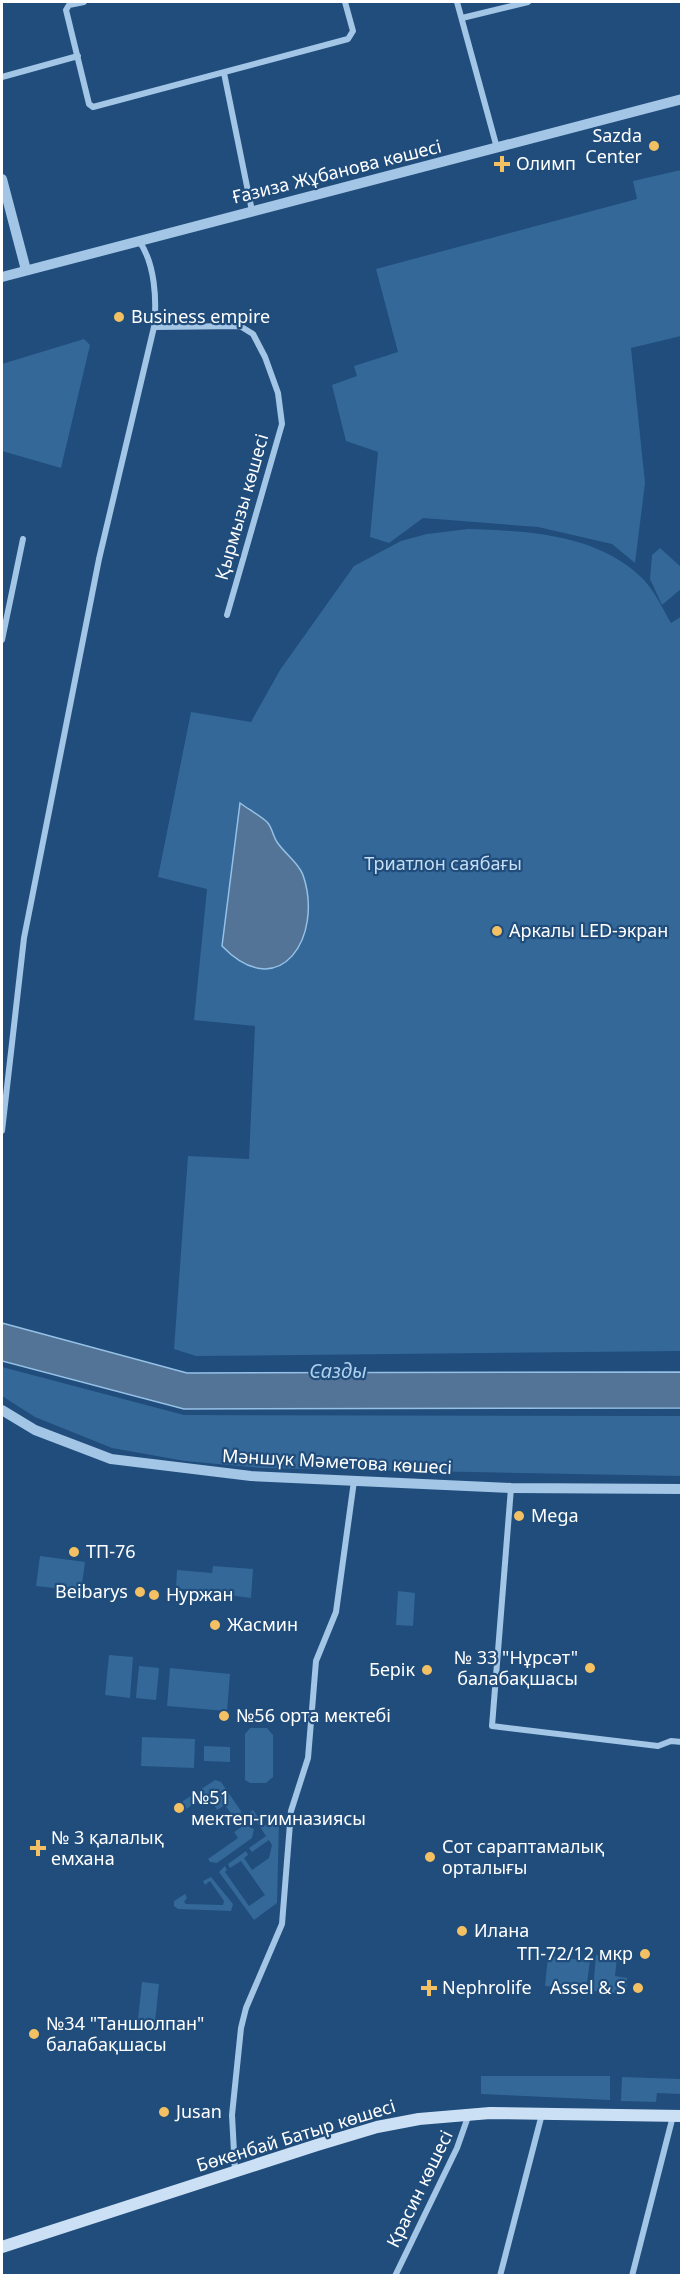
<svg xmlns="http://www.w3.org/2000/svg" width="683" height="2277" font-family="'Noto Sans',sans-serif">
<rect width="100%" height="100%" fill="#204d7b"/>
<path fill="#336899" d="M681 170V336L631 348 645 483 635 563 612 544 538 527 423 518 389 543 370 537 378 452 346 441 332 385 357 376 354 366 398 352 376 269 637 199 633 181Z
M84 339 90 345 61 468 2 451V364Z
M468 529C528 531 599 534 644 580 655 592 663 609 671 623L682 616 681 1351 196 1356 174 1349 188 1156 249 1159 255 1026 194 1020 207 889 158 877 191 712 251 722 280 670 354 566 401 541 427 534Z
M660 548 682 568 681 589 662 605 650 579 652 555Z
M2 1367 184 1415 681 1416V1476L262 1468 185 1461 112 1448 35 1417 2 1396Z
M40 1556 85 1562 81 1591 36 1586Z
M213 1566 253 1569 251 1598 176 1588 177 1570 212 1573Z
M398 1591 415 1593 413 1626 396 1625Z
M109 1655 133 1657 130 1698 105 1695Z
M139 1666 159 1668 156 1700 136 1698Z
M170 1668 230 1674 227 1711 167 1706Z
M250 1728H267L273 1735V1777L266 1783H250L245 1780V1734Z
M142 1737 195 1739 194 1768 141 1766Z
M204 1746 230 1747V1762L204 1761Z
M215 1780 221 1782 241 1811 240 1816 235 1819 225 1805 217 1810 208 1794 182 1812 180 1806 183 1801Z
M253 1810 264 1826 272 1820 279 1821 277 1903 254 1920 219 1872 225 1866 227 1870 225 1872 249 1906 265 1895 241 1861 230 1868 228 1864 246 1851 248 1855 244 1858 252 1870 269 1858 272 1845 269 1840 252 1852 249 1848 266 1836 250 1812Z
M245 1825 254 1829 252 1838 217 1863 210 1862 208 1859 238 1838 234 1832Z
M211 1877 233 1904 231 1911 178 1909 174 1906V1901L185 1894 187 1898 184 1902 186 1904 223 1905 224 1901 210 1881 205 1885 203 1881Z
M596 1955 617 1957 615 1976 627 1978 626 1994 593 1991Z
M548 1956 590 1961 586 1990 545 1986Z
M142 1982 159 1984 154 2031 137 2029Z
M481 2076H610V2100L481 2094Z
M622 2077 681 2079V2094L657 2093 656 2102 621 2101Z"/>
<path fill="#537496" stroke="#96c1e7" stroke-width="1.5" d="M240 803C248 809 259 815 267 822 272 827 273 836 277 842 284 853 299 863 303 875 324 936 280 1006 222 946Z
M2 1323 187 1373 681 1372V1408L184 1409 2 1361Z"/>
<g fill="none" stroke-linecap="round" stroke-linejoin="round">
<path stroke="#a3c5e6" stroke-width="6" d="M84 2 69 5 66 10 89 104 93 107 348 39 353 31 345 2
M457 2 497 148
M462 18 528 2
M224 73 252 211
M2 77 78 56
M154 327 240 326 253 334 265 357 278 393 282 424 227 615
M2 640 23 539
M2 1131 24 938 99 559 154 327C157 300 155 263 139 241
M511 1488 492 1726 658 1746 671 1741 682 1742
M235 2171 232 2115 241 2028 246 2008 282 1924 291 1811 308 1758 316 1661 336 1612 354 1481
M395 2276 457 2148 469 2114
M500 2276 542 2114
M632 2276 673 2116"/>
<path stroke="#a3c5e6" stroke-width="10" d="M2 179 26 270
M2 277 682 99
M2 1410 35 1430 111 1459 251 1476 511 1488 682 1489"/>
<path stroke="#cce0f5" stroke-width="12" d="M2 2247 317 2145 377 2127 419 2119 490 2113 682 2116"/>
</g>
<g fill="#f3c163" stroke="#204d7b" stroke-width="2">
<circle cx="654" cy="146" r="6"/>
<path d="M499 155h6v6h6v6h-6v6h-6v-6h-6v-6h6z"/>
<circle cx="119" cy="317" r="6"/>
<circle cx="497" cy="931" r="6"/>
<circle cx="519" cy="1516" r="6"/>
<circle cx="74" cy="1552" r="6"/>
<circle cx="140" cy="1592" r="6"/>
<circle cx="154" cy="1595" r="6"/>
<circle cx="215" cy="1625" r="6"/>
<circle cx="590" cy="1668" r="6"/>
<circle cx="427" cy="1670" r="6"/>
<circle cx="224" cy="1716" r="6"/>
<circle cx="179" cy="1808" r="6"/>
<path d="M35 1839h6v6h6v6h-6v6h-6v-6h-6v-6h6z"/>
<circle cx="430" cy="1857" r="6"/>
<circle cx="462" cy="1931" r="6"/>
<circle cx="645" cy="1954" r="6"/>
<path d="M426 1979h6v6h6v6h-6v6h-6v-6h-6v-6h6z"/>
<circle cx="638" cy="1988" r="6"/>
<circle cx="34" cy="2034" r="6"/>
<circle cx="164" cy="2112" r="6"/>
</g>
<g text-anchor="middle" stroke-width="4.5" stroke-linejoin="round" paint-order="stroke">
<g font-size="18" fill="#fff" stroke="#204d7b" text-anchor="start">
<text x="642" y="142" text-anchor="end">Sazda<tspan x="642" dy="21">Center</tspan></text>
<text x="516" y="170">Олимп</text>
<text x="131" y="323">Business empire</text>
<text x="509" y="937">Аркалы LED-экран</text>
<text x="531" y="1522">Mega</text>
<text x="86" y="1558">ТП-76</text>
<text x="128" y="1598" text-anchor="end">Beibarys</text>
<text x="166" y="1601">Нуржан</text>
<text x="227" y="1631">Жасмин</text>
<text x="578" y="1664" text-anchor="end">№ 33 "Нұрсәт"<tspan x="578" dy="21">балабақшасы</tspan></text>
<text x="415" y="1676" text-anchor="end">Берік</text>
<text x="236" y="1722">№56 орта мектебі</text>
<text x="191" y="1804">№51<tspan x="191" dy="21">мектеп-гимназиясы</tspan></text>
<text x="51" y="1844">№ 3 қалалық<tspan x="51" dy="21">емхана</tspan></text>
<text x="442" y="1853">Сот сараптамалық<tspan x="442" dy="21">орталығы</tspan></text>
<text x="474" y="1937">Илана</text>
<text x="633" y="1960" text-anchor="end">ТП-72/12 мкр</text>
<text x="442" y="1994">Nephrolife</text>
<text x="626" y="1994" text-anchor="end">Assel &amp; S</text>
<text x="46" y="2030">№34 "Таншолпан"<tspan x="46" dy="21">балабақшасы</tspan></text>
<text x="176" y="2118">Jusan</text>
</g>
<g font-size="18" fill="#fff" stroke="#204d7b">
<text transform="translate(337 172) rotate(-14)" y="6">Ғазиза Жұбанова көшесі</text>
<text transform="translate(242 507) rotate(-74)" y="6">Қырмызы көшесі</text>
<text transform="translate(337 1462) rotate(3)" y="6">Мәншүк Мәметова көшесі</text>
<text transform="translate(296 2136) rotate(-17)" y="6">Бөкенбай Батыр көшесі</text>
<text transform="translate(420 2189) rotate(-64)" y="6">Красин көшесі</text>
</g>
<g font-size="18" fill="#c6def5" stroke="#204d7b">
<text x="443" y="870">Триатлон саябағы</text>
</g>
<g font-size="20" font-style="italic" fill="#aecfee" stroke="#204d7b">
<text x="338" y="1378">Сазды</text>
</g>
</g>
<rect width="683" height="2277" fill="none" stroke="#ffffff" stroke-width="6"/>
</svg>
